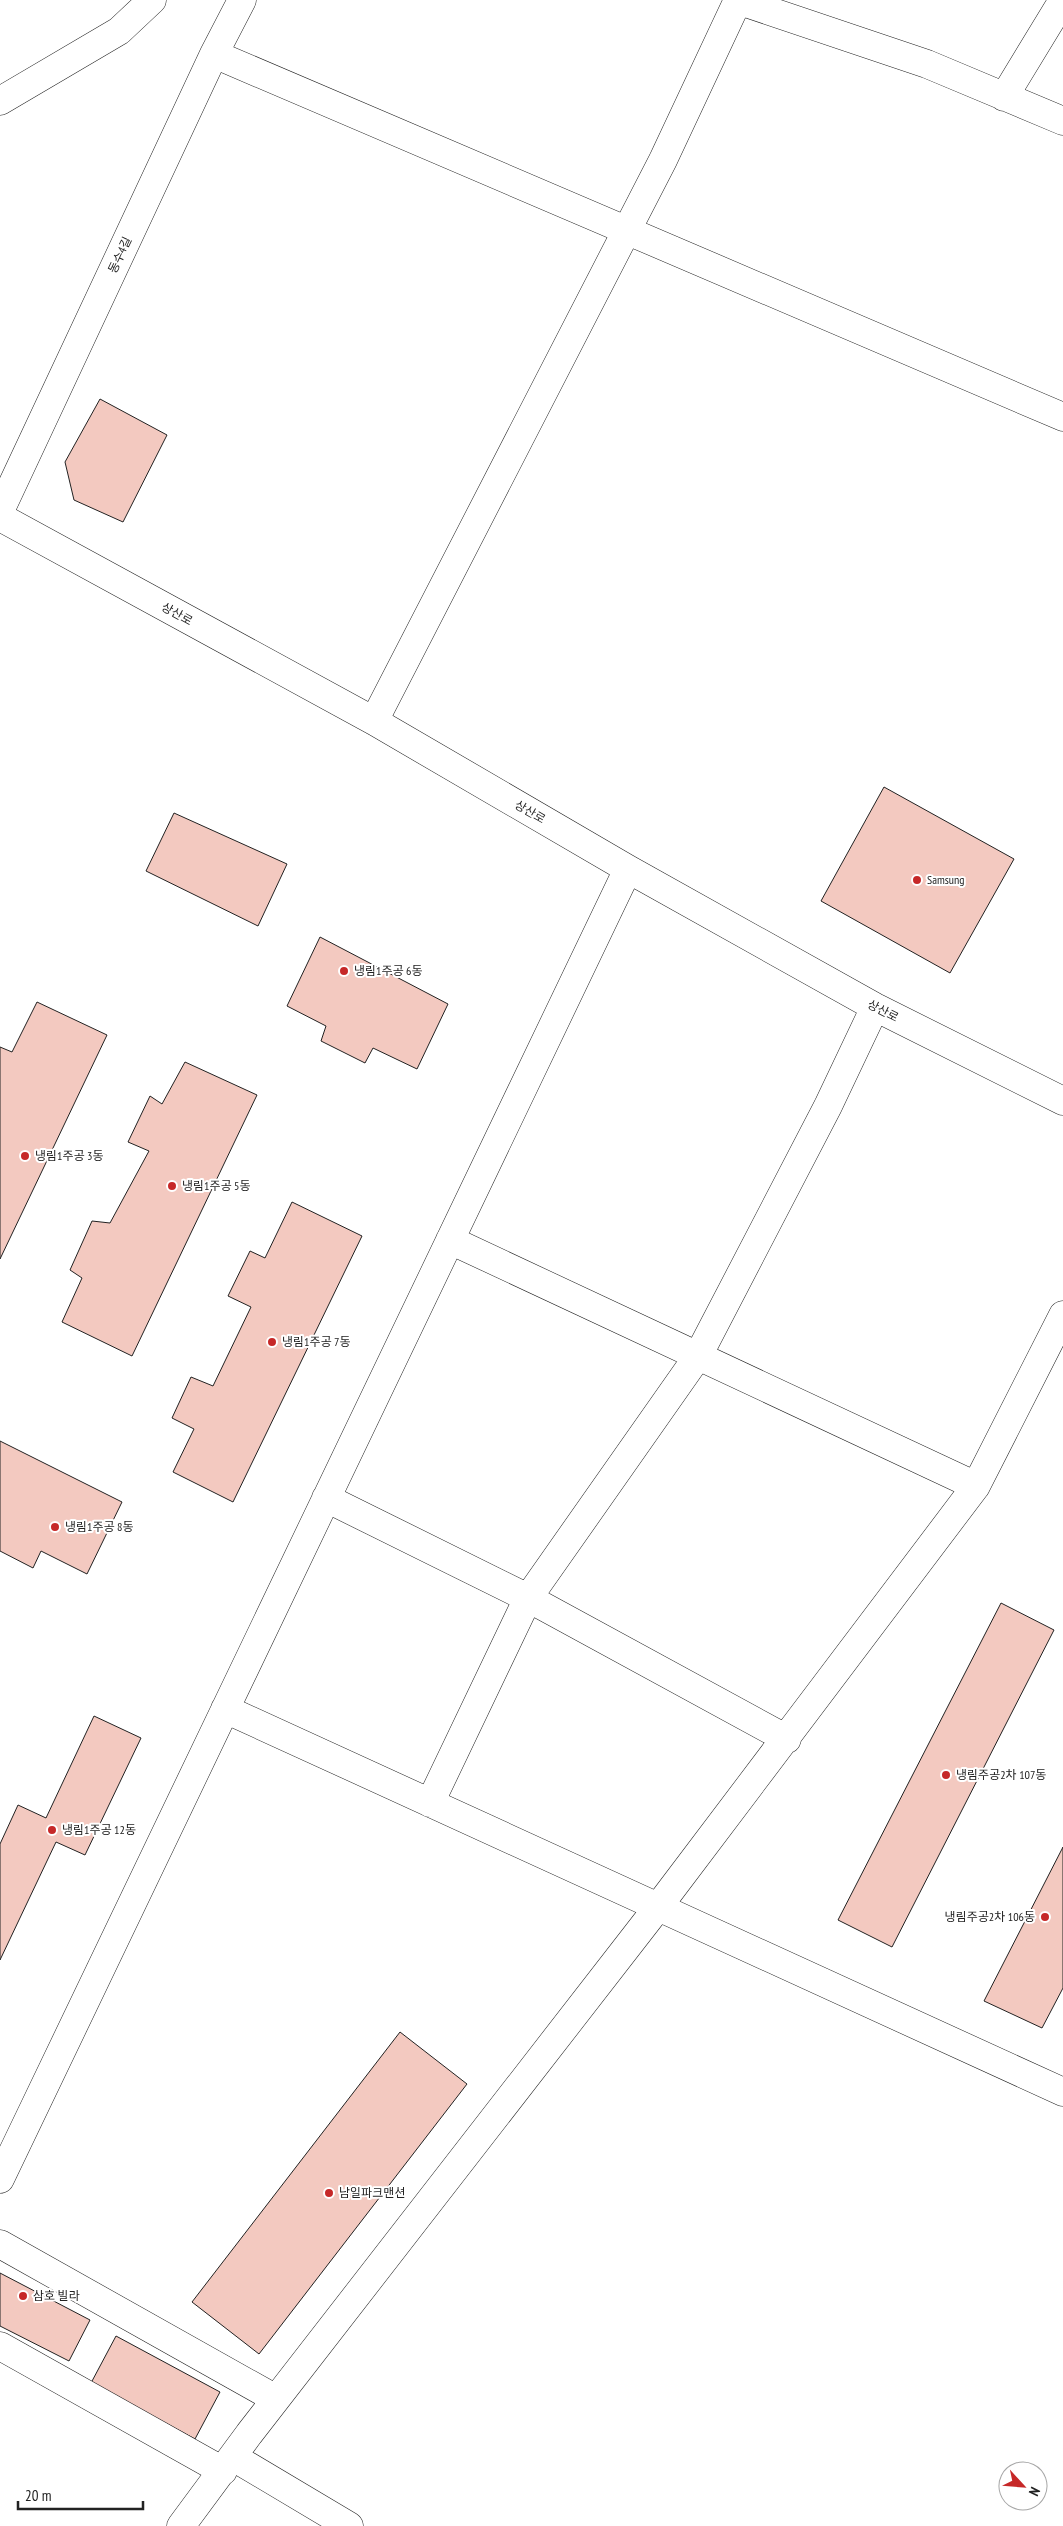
<svg xmlns="http://www.w3.org/2000/svg" width="1063" height="2526" font-family="'PT Sans Narrow','Noto Sans KR',sans-serif">
<rect width="100%" height="100%" fill="#fff"/>
<path fill="#f3c9c0" stroke="#222" d="M100 399 167 435 123 522 74 500 65 462Z
M884 787 1014 859 950 973 821 901Z
M174 813 287 864 258 926 146 871Z
M320 937 448 1004 417 1069 373 1048 365 1063 321 1041 326 1026 287 1006Z
M37 1002 107 1035 0 1259V1047L12 1052Z
M185 1062 257 1095 132 1356 62 1322 82 1278 70 1270 92 1221 110 1223 149 1151 128 1142 150 1096 162 1104Z
M292 1202 362 1236 233 1502 173 1472 194 1429 172 1418 191 1377 213 1386 251 1307 228 1296 250 1251 265 1258Z
M0 1441 122 1502 87 1574 41 1551 33 1568 0 1551Z
M1001 1603 1054 1630 892 1947 838 1920Z
M94 1716 141 1738 85 1855 56 1842 0 1960V1844L18 1805 46 1818Z
M1063 1847V1988L1042 2028 984 2001Z
M400 2032 467 2084 259 2354 192 2302Z
M0 2273 90 2320 69 2361 0 2326Z
M116 2336 220 2392 195 2439 91 2383Z"/>
<g fill="none" stroke-linecap="round" stroke-linejoin="round">
<g stroke="#222" stroke-width="29">
<path id="minor" d="M737 0 927 64 1063 121
M214 54 1063 417
M1004 97 1063 0
M0 101 119 31 152 0
M0 511 214 54 242 0
M0 517 374 721 628 869 875 1007 1063 1101
M374 721 663 160 738 0
M450 1240 976 1486
M326 1498 528 1598 787 1739
M225 1709 1063 2092
M430 1803 528 1598 698 1356 828 1106 875 1007
M0 2179 628 869
M0 2244 276 2399
M0 2346 223 2471
M233 2457 349 2526
M181 2526 249 2434 658 1907 976 1486 1063 1315"/>
</g>
<use href="#minor" stroke="#fff" stroke-width="28"/>
</g>
<g fill="#c62828" stroke="#fff" stroke-width="2">
<circle cx="917" cy="880" r="5"/>
<circle cx="344" cy="971" r="5"/>
<circle cx="25" cy="1156" r="5"/>
<circle cx="172" cy="1186" r="5"/>
<circle cx="272" cy="1342" r="5"/>
<circle cx="55" cy="1527" r="5"/>
<circle cx="946" cy="1775" r="5"/>
<circle cx="52" cy="1830" r="5"/>
<circle cx="1045" cy="1917" r="5"/>
<circle cx="329" cy="2193" r="5"/>
<circle cx="23" cy="2296" r="5"/>
</g>
<g text-anchor="middle" stroke-width="4" stroke-linejoin="round" paint-order="stroke">
<g font-size="12" fill="#222" stroke="#fff">
<text transform="translate(120 255) rotate(-65)" y="4">동수4길</text>
<text transform="translate(177 614) rotate(29)" y="4">상산로</text>
<text transform="translate(530 812) rotate(30)" y="4">상산로</text>
<text transform="translate(883 1011) rotate(27)" y="4">상산로</text>
</g>
<g font-size="12" fill="#222" stroke="#fff" text-anchor="start">
<text x="927" y="884">Samsung</text>
<text x="354" y="975">냉림1주공 6동</text>
<text x="35" y="1160">냉림1주공 3동</text>
<text x="182" y="1190">냉림1주공 5동</text>
<text x="282" y="1346">냉림1주공 7동</text>
<text x="65" y="1531">냉림1주공 8동</text>
<text x="956" y="1779">냉림주공2차 107동</text>
<text x="62" y="1834">냉림1주공 12동</text>
<text x="1035" y="1921" text-anchor="end">냉림주공2차 106동</text>
<text x="339" y="2197">남일파크맨션</text>
<text x="33" y="2300">삼호 빌라</text>
</g>
</g>
<g transform="translate(1023 2486) rotate(116)"><circle r="24" fill="#ffffff" stroke="#a7a7a7"/>
<path d="M0-4L9 19L0 12L-9 19Z" fill="#c62828"/>
<text y="-8" font-size="14" font-weight="bold" text-anchor="middle" fill="#222222">N</text>
</g>
<path d="M18 2501v8h125v-8" fill="none" stroke="#222222" stroke-width="2.5"/>
<text x="25" y="2501" font-size="15" fill="#222222" stroke="#ffffff" stroke-width="4" paint-order="stroke">20 m</text>
</svg>
